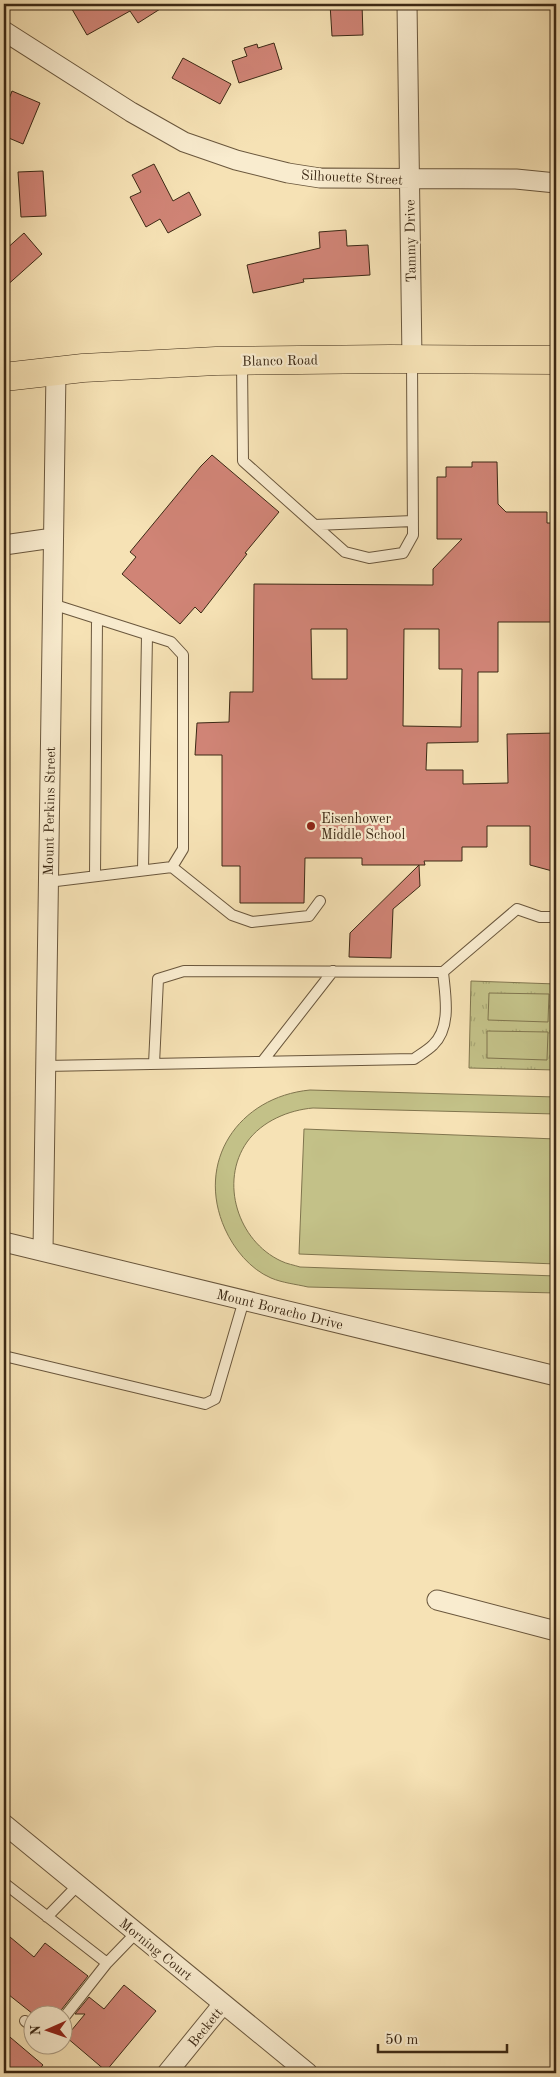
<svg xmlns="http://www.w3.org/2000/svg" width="560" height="2077" font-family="'Old Standard TT',serif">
<defs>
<pattern id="park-tufts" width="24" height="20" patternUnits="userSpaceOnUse" patternTransform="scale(1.25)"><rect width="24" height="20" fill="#c3c188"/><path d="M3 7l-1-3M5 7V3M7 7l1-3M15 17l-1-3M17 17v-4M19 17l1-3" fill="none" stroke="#a8a674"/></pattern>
</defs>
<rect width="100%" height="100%" fill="#f6e2b5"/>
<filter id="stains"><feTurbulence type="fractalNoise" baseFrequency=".004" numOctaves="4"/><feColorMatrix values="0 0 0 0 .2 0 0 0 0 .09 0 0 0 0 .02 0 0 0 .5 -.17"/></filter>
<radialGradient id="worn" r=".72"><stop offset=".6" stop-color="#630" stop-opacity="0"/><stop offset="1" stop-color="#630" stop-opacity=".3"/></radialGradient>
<path fill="url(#park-tufts)" stroke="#80754e" d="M471 981 556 984V1070L469 1068Z"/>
<path fill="#c3c188" stroke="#80754e" d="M489 993 549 994 548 1022 488 1020Z
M487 1031 548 1032 547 1060 487 1058Z
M310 1090 556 1097V1114L313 1108C289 1110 262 1121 247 1142 219 1182 238 1241 281 1261 287 1264 294 1265 300 1267L556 1276V1293L308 1287C295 1284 283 1283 271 1278 250 1269 234 1249 225 1229 195 1162 238 1097 310 1090Z
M304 1129 556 1139V1264L299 1254Z"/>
<path fill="#d08476" stroke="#3c2915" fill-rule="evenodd" d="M69 4H168L138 23 130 11 87 35Z
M330 4H362L363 35 332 36Z
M274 43 282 69 239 83 232 61 247 56 244 48 257 44 258 48Z
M183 58 231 84 220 104 172 78Z
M12 91 40 103 23 144 4 136V112Z
M154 164 173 201 189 192 201 215 168 233 160 219 146 227 130 197 141 192 132 175Z
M43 171 46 216 21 217 18 172Z
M346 230 347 246 368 245 370 275 303 279 304 282 253 293 247 265 320 248 319 232Z
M24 233 42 254 4 288V251Z
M212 455 279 512 245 553 247 554 201 613 195 607 180 624 122 574 136 557 130 552 201 466Z
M472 462H497L498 504 506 512H547V523H555L556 622H498V672H478V742L427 743 426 770H463V784L508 783 507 734 556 733V872L530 865V826H487V847H462V861H424L425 865H419L420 886 393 909 391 958 349 957 350 933 419 865H362V858H305L304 903H240V866H222V755H195L197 723 229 722 230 692H253L254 584 433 585V569L462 539H437V477H446V467H472ZM311 629H347V679H312ZM404 629H439V669H462L461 727 403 726Z
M4 1932 34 1957 45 1943 88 1976 58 2014H33L4 1991Z
M124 1985 156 2011 106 2071 66 2037 85 2014H75L89 1997 104 2009Z
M4 2032 43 2065 36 2073H4Z"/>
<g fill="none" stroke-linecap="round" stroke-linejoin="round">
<g stroke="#6a573d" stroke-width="12">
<path id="lane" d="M242 362 243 461 345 552 369 558 403 553 413 535 412 361
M315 525 413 521
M172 867 232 915 252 922 309 916 320 901
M143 870 147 635
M95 876 97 619
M48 882 172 867 183 849V655L171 642 52 604
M262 1062 333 971
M154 1064 158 979 184 971 443 972
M45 1066 414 1059C421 1054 428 1050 433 1045 452 1027 445 994 443 972L517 909 540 917H556
M4 1356 205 1404 215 1399 244 1300
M4 1883 107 1963 62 2020
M47 1917 78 1885
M107 1963 136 1933
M25 2021 32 2026
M44 2073H46"/>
</g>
<g stroke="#6a573d" stroke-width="21">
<path id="street" d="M407 4 412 359
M4 31 131 112 184 142 236 160 288 173 320 178 516 179 556 183
M4 545 53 538
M4 1242 556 1376
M43 1251 56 371
M437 1600 556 1631
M4 1824 308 2073
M167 2073 223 2004"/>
</g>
<g stroke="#3c2915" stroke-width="29">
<path id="primary" d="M4 377 83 368 216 361 390 359 556 360"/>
</g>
<use href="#lane" stroke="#f9eccf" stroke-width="10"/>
<use href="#street" stroke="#f9eccf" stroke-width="19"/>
<use href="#primary" stroke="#f6e2b5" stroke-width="28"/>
</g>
<circle fill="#8f2418" stroke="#f9eccf" stroke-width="2" cx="311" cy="826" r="5"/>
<g text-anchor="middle" stroke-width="4.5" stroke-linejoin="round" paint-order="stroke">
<g font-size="14" fill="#3c2915" stroke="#f9eccf">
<text transform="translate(352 177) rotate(3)" y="5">Silhouette Street</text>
<text transform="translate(410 241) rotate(-91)" y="5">Tammy Drive</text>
<text transform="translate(280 360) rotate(-1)" y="5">Blanco Road</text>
<text transform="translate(49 811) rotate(-89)" y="5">Mount Perkins Street</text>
<text transform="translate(280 1309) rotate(14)" y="5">Mount Boracho Drive</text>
<text transform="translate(156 1949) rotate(39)" y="5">Morning Court</text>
<text transform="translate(205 2027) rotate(-51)" y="5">Beckett</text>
</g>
<g font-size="14" fill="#3c2915" stroke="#f9eccf" text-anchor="start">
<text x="321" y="823">Eisenhower<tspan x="321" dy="16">Middle School</tspan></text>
</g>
</g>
<rect width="560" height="2077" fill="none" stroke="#f6e2b5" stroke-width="20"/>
<rect x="5" y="5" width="550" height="2067" fill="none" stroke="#3c2915" stroke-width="2.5"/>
<rect x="10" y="10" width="540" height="2057" fill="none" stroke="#3c2915"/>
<g transform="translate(48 2030) rotate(268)"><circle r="24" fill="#f9eccf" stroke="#ad9e85"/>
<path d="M0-4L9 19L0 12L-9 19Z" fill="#8f2418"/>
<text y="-8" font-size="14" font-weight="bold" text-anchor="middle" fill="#3c2915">N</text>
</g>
<path d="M378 2044v8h129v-8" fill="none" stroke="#3c2915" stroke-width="2.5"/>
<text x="385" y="2044" font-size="15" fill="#3c2915" stroke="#f9eccf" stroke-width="4" paint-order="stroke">50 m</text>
<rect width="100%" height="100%" filter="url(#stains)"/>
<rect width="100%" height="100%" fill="url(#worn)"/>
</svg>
